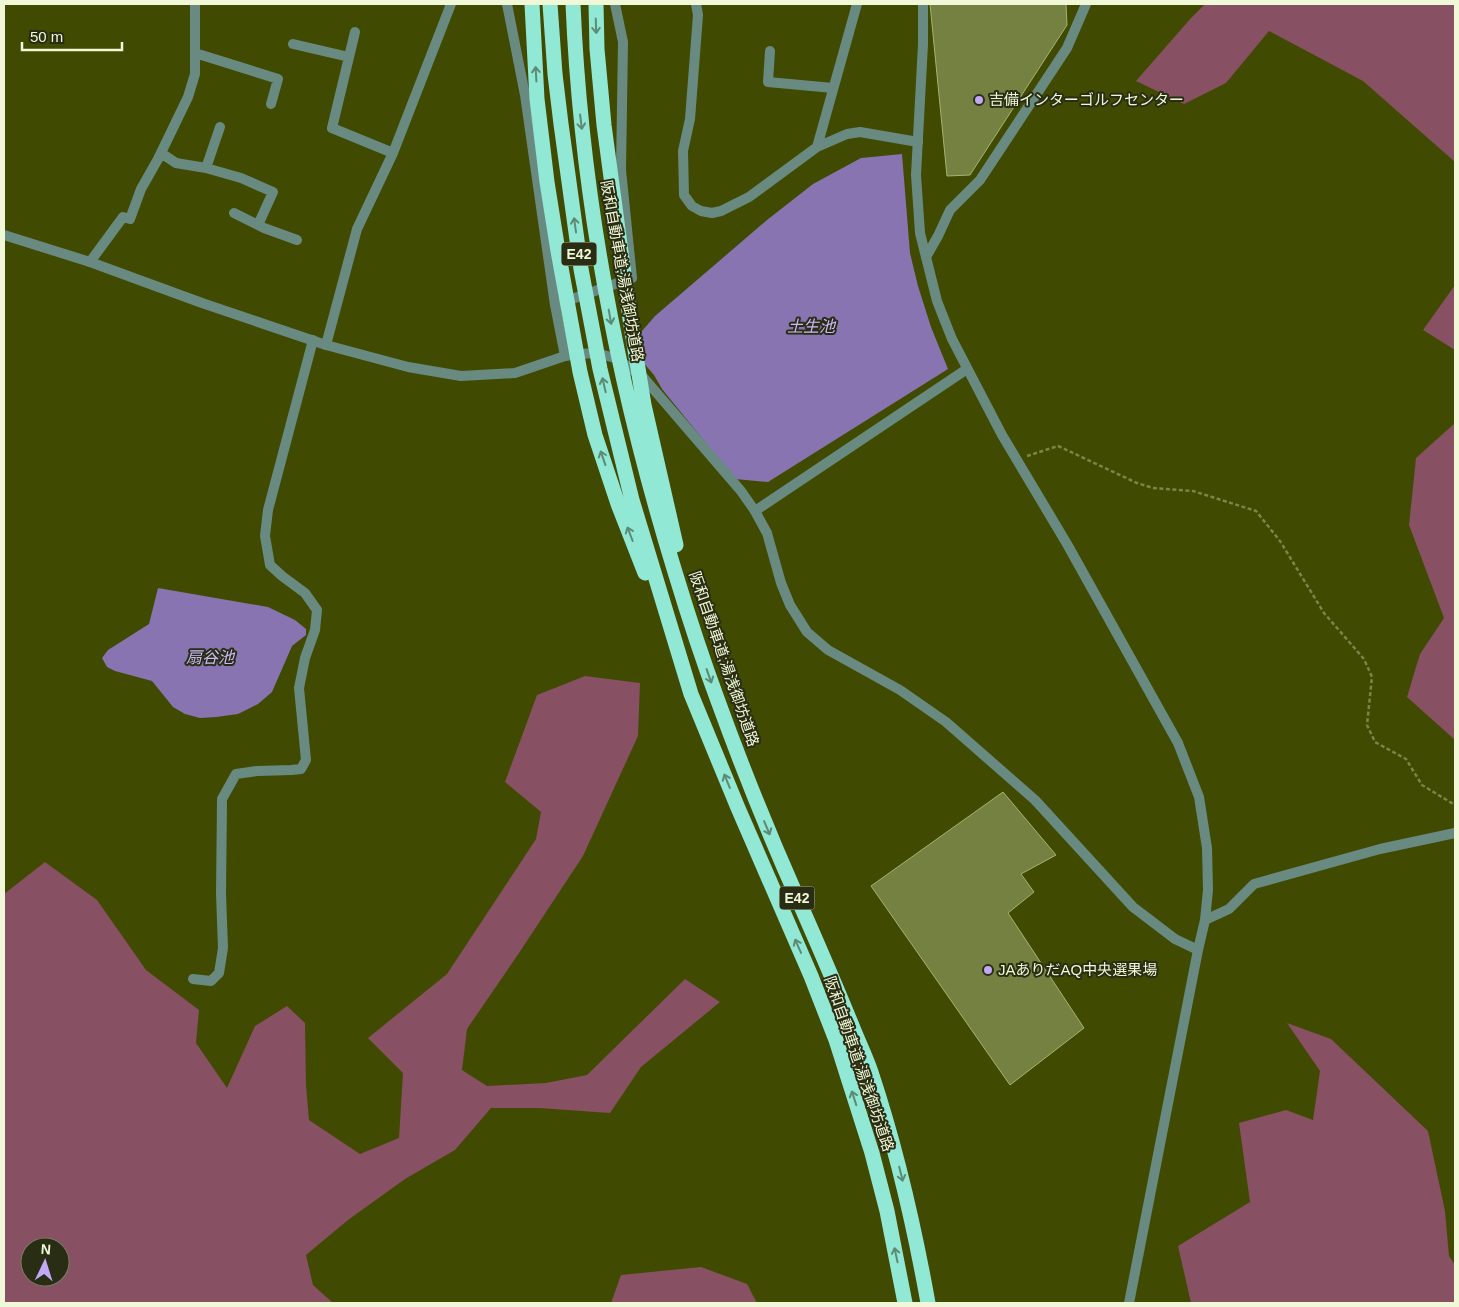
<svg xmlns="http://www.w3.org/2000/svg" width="1459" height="1307" font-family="Helvetica,'Noto Sans JP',sans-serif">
<rect width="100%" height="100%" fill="#404a01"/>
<path fill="#875063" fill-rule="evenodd" d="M1205 4H1455V162L1363 81 1269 31 1226 83 1184 104 1136 81 1191 18Z
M1455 285V350L1423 330Z
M1455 423V740L1407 697 1420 654 1444 618 1409 525 1416 458Z
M585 676 640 683 638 736 583 856 519 953 467 1029 462 1070 487 1086 546 1083 587 1075 685 979 720 1002 641 1067 610 1113 539 1108H491L455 1150 405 1179 348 1220 306 1255 313 1285 333 1303H4V894L45 862 97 900 146 970 199 1010 196 1043 227 1088 255 1026 287 1006 305 1023 306 1085 309 1120 360 1154 399 1138 403 1073 368 1038 447 974 536 839 541 812 505 782 537 695ZM30 1247H60V1277H30Z
M1287 1023 1331 1039 1428 1131 1445 1211 1449 1256 1455 1265V1303H1191L1178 1246 1250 1202 1239 1123 1286 1110 1313 1120 1320 1071Z
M701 1267 747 1284 757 1303H611L621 1275Z"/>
<path fill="#8774b1" d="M902 154 910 253 918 286 931 327 948 369 768 482 735 479 662 389 654 375 629 346 655 316 767 220 813 184 861 158Z
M158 588 268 607 295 620 306 629V635L292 646 272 692 258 704 238 714 216 717 200 718 185 714 173 707 152 681 115 671 107 667 102 658 108 650 149 624Z"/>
<path fill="#758141" stroke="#a5b271" d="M930 4H1066L1067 25 970 175 947 176Z
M1003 792 1056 855 1021 874 1034 892 1008 913 1084 1028 1010 1085 871 886Z"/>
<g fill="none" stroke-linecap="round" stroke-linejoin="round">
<path stroke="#7b8449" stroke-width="2.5" stroke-dasharray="4 2.5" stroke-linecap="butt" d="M1027 456 1058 446 1137 483 1153 488 1193 491 1256 511 1280 541 1324 613 1364 659 1372 677 1367 725 1375 742 1406 759 1422 785 1455 805"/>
<path stroke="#688a81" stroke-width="10" d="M507 4 525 95 555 305 565 356
M696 4 698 15 690 119 683 151 684 195 692 206 701 211 712 213 721 211 749 197 817 147 847 134 860 132 918 142
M355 32 332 128 393 153
M293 44 349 57
M770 51 768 82 833 88
M195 53 278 79 271 104
M817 147 857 4
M161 153 176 163 206 168 241 178 273 192 258 225
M206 168 220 127
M234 213 264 228 297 240
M926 257 938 236 950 210 980 180 1067 48 1086 4
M90 262 123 217 130 219 141 189 158 159 188 97 195 74V4
M555 305 632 278 621 170 623 42 615 4
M326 345 357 229 393 153 451 4
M755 511 967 369
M193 979 211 981 219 973 223 948 221 894 222 799 236 774 257 771 291 770 301 769 306 760 299 688 305 658 315 630 317 610 305 593 282 576 270 565 265 536 268 510 313 340"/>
<path stroke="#688a81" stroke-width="10" d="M923 4V44L916 175 920 233 937 301 952 339 1002 435 1067 544 1178 743 1199 797 1207 848 1208 890 1205 920 1198 950 1129 1303
M4 235 90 262 202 303 326 345 408 367 461 376 515 373 565 356 579 354 596 353 615 358 643 377 741 491 755 511 767 533 781 583 790 605 807 632 828 650 900 690 946 722 1035 800 1133 907 1175 939 1198 950
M1205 920 1229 909 1254 884 1380 849 1455 833"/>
<path stroke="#91e8d4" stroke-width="15" d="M532 4 537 99 547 182 558 251 580 372 595 435 618 504 645 573
M550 4 555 74 561 124 581 269 600 369 632 500 691 694 738 808 811 976 836 1040 872 1153 887 1211 905 1303
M573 4C581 197 618 387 675 572 688 615 702 658 718 701 742 767 768 832 797 897 816 940 835 984 853 1028 859 1043 866 1057 871 1072 896 1147 914 1225 928 1303
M596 4 597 49 604 125 630 319 644 405 676 545"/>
</g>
<defs><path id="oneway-shaft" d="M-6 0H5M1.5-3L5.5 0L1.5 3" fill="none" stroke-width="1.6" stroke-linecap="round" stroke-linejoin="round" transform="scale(1.25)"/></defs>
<g stroke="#5d8a74">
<use href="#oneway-shaft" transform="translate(596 26) rotate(88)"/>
<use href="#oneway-shaft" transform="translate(536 74) rotate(-93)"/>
<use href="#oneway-shaft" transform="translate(581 122) rotate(83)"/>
<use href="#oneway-shaft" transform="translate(575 225) rotate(-98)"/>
<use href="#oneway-shaft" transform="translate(610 317) rotate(80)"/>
<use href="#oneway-shaft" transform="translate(604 385) rotate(-103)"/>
<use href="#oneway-shaft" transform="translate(603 458) rotate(-109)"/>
<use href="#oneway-shaft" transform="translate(630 534) rotate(-111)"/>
<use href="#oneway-shaft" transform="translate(709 676) rotate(71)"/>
<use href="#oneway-shaft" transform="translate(727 781) rotate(-112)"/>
<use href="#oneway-shaft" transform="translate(767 828) rotate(67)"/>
<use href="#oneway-shaft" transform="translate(798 946) rotate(-114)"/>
<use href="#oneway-shaft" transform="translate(854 1098) rotate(-108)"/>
<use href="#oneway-shaft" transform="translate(901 1174) rotate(76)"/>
<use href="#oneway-shaft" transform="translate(896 1255) rotate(-102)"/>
</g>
<g fill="#c0a8f4" stroke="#292d13" stroke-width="2">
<circle cx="979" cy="100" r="5"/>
<circle cx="988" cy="970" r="5"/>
</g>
<g text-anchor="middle" stroke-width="4" stroke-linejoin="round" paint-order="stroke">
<g fill="#292d13" stroke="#b4bb9c" stroke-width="1">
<rect x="561.5" y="242.5" width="35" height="23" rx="4"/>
<rect x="779.5" y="886.5" width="35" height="23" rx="4"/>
</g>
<g font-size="14" font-weight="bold" fill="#f0f8d7">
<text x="579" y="259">E42</text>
<text x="797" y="903">E42</text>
</g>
<g font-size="15" fill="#f0f8d7" stroke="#292d13" text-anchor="start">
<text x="989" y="105">吉備インターゴルフセンター</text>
<text x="998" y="975">JAありだAQ中央選果場</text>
</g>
<g font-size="15" fill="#f0f8d7" stroke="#292d13">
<text transform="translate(622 271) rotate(80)" y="5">阪和自動車道;湯浅御坊道路</text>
<text transform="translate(724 659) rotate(71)" y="5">阪和自動車道;湯浅御坊道路</text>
<text transform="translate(859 1064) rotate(71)" y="5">阪和自動車道;湯浅御坊道路</text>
</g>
<g font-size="16" font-style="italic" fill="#ccb8fd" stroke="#292d13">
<text x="811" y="332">土生池</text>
<text x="210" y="663">扇谷池</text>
</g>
</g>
<rect width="1459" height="1307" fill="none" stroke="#f0f8d7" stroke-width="10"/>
<g transform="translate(45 1262) rotate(4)"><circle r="24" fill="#292d13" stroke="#797e61"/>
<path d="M0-4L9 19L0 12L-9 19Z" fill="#c0a8f4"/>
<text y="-8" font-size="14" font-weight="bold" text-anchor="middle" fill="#f0f8d7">N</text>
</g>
<path d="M22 42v8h100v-8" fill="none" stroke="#f0f8d7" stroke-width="2.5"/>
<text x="30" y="42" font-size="15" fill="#f0f8d7" stroke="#292d13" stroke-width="4" paint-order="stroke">50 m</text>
</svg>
